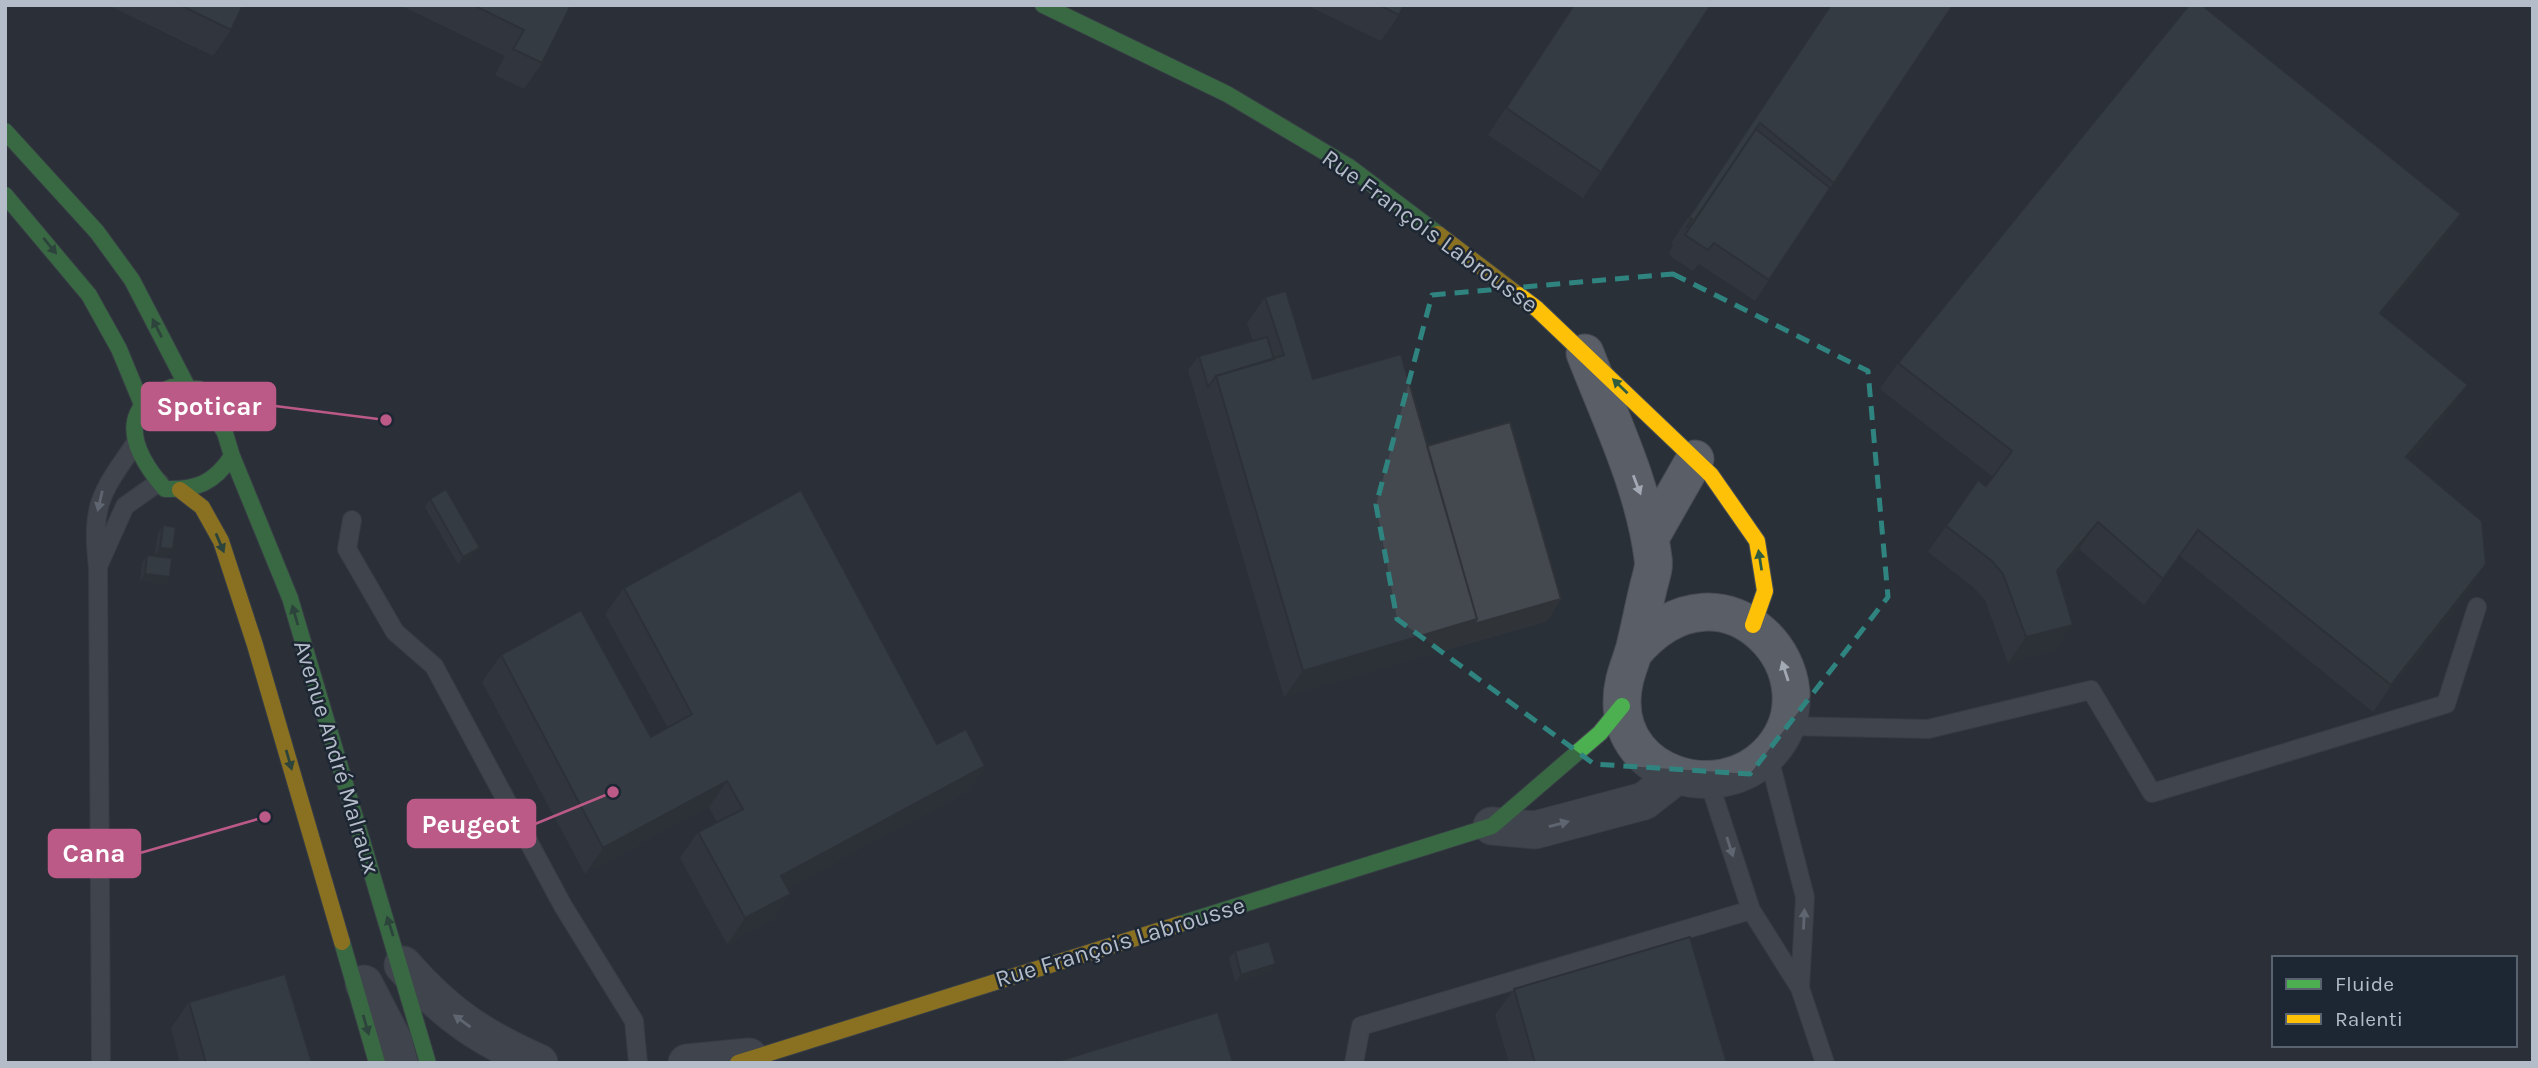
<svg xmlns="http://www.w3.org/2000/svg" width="2538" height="1068" font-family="Karla,sans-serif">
<rect width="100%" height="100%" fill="#2a3038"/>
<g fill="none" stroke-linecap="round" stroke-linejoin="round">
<g stroke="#484c53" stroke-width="20">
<path id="lane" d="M352 520 347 549 395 632 434 666 563 906 634 1021 638 1063
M99 564 125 506 159 482
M1786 726 1928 729 2091 690 2152 793 2446 704 2477 607
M1709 782 1751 910 1800 988 1805 897 1768 754
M1800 988 1825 1063
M101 1063 98 568C91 505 100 494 135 444
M1354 1063 1361 1026 1751 910"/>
</g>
<g stroke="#484c53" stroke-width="39">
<path id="street" d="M1585 353C1611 420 1644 487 1653 558 1655 568 1650 579 1648 589 1643 610 1639 631 1634 651 1628 669 1622 682 1622 702 1622 776 1718 804 1767 755 1843 679 1724 544 1633 653
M1650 538 1695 459
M1492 826 1535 830 1644 801 1676 776
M403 965C446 1014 480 1037 539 1063
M364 984 393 1040 399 1063
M687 1063 749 1057"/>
</g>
<g stroke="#484c53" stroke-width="18">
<path id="fast" d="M1043 5 1227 94 1348 166 1438 234
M5 131 97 232 132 280 188 388
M5 195 89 295 119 349 143 407
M172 387 199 389 225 433 232 456C214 483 197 490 165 489 144 465 119 428 147 400 153 393 164 391 172 387Z
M232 456 290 598 428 1063
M1180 924 1492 826 1600 733 1622 706
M342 942 377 1063"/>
</g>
<g stroke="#484c53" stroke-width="18">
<path id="slow" d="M1438 234 1537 309 1711 475 1757 541 1765 591 1753 625
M180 490 202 507 221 541 255 645 342 942
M738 1063 1180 924"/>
</g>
<use href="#lane" stroke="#5a5e66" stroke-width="18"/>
<use href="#street" stroke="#5a5e66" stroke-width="37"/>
<use href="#fast" stroke="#4caf50" stroke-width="16"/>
<use href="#slow" stroke="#ffc107" stroke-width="16"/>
</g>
<path fill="#3a3f45" d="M108 5H243L231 30 213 56Z
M400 5H571L542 63 524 89 495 75 505 56Z
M1306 5H1404L1399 15 1381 41Z
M1573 5H1711L1583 198 1488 135Z
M1830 5H1953L1755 301 1699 264 1693 271 1670 256 1674 250 1671 255 1669 253 1673 245 1671 243Z
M2461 214 2442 241 2382 314 2449 411 2409 459 2468 591 2373 712 2180 556 2144 605 2079 549 2058 574 2055 651 2008 663 1985 600 1973 587 1928 552 1978 480 1986 486 1993 477 1880 389 1898 363Z
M1265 297 1313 379 1427 446 1561 599 1547 621 1284 697 1188 370 1199 356 1253 341 1247 323Z
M430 499 474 555 458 564 425 507Z
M163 525 173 549 168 557 154 556 158 533Z
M147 555 170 577 165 584 140 581 142 563Z
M624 588 937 744 985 766 967 792 788 888 773 920 727 944 680 858 698 832 717 822 709 807 585 874 482 682 501 655 651 737 668 728 605 614Z
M1235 951 1271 972 1235 982 1229 958Z
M1514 989 1727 1063H1509L1495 1015Z
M189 1002 312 1063H180L171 1028Z"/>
<path fill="#303338" d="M2461 214 2442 241 2362 339 2380 313Z
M2468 385 2449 411 2388 483 2406 457Z
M2098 522 2079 549 2038 597 2057 571Z
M160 548 173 549 168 557 154 556Z
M480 548 474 555 458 564 463 557Z
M2486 564 2468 591 2373 712 2391 685Z
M145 574 170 577 165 584 140 581Z
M1561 599 1547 621 1284 697 1303 671 1477 619Z
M2073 625 2055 651 2008 663 2026 637Z
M985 766 967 792 763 902 781 876Z
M727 781 709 807 585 874 603 848Z
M791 894 773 920 727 944 745 918Z
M1276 964 1271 972 1235 982 1241 975Z"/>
<path fill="#444950" stroke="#303338" stroke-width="2" d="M180 5H243L231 30Z
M473 5H571L542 63 513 49 524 30Z
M1379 5H1404L1399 15Z
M1574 5H1711L1601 172 1506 108Z
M1831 5H1953L1834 183 1760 123 1689 228 1687 227 1692 219 1689 217Z
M2189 5H2202L2461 214 2380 313 2468 385 2406 457 2482 521 2486 564 2391 685 2198 530 2163 579 2098 522 2057 571 2073 625 2026 637 2003 574 1992 561 1946 526 1978 480 1986 486 2012 451 1898 363Z
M1756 129 1830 188 1769 280 1714 243 1708 250 1685 235Z
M1286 291 1313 379 1401 354 1477 619 1303 671 1216 376 1284 355 1265 297Z
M1267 337 1274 359 1216 376 1208 387 1199 356Z
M1510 422 1561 599 1474 624 1477 619 1427 446Z
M446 489 480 548 463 557 430 499Z
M801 490 937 744 966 729 985 766 781 876 791 894 745 918 698 832 743 809 727 781 603 848 501 655 581 610 651 737 692 714 624 588Z
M163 525 176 527 173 549 160 548Z
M147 555 172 558 170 577 145 574Z
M1690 937 1727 1063H1535L1514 989Z
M1269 941 1276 964 1241 975 1235 951Z
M285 974 312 1063H206L189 1002Z
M1218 1012 1233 1063H1052Z"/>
<defs><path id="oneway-solid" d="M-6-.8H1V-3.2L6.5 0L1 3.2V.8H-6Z" transform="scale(1.75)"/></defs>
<g fill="#305d3f">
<use href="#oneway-solid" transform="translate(50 246) rotate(51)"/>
<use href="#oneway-solid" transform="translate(157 328) rotate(-117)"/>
<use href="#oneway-solid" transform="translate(1620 386) rotate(-136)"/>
<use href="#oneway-solid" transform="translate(220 543) rotate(67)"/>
<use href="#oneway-solid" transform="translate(1760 560) rotate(-99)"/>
<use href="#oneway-solid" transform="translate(295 615) rotate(-106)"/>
<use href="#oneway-solid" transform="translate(289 760) rotate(74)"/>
<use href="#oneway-solid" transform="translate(390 926) rotate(-108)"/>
<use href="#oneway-solid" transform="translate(366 1025) rotate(74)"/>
</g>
<g fill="#a2a9b5">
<use href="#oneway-solid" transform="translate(1637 485) rotate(69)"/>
<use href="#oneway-solid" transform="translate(100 501) rotate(103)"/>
<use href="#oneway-solid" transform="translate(1785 671) rotate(-108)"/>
<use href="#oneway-solid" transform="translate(1559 824) rotate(-15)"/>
<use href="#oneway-solid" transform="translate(1730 847) rotate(72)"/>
<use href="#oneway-solid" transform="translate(1804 919) rotate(-87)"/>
<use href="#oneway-solid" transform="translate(462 1021) rotate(-144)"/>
</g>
<path d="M0 0H2538V1068H0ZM1673 274 1868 371 1888 597 1750 774 1594 764 1397 619 1376 505 1432 295Z" fill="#2a3038" fill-opacity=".55" fill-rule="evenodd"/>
<path fill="none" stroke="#308480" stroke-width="5" stroke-dasharray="14 9" stroke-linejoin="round" d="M1673 274 1868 371 1888 597 1750 774 1594 764 1397 619 1376 505 1432 295Z"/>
<g text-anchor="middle" stroke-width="5" stroke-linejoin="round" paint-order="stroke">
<g font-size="24" fill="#b4bcc9" stroke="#1d2633">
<text transform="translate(1430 231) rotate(36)" y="8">Rue François Labrousse</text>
<text transform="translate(337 757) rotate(73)" y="8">Avenue André Malraux</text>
<text transform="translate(1120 942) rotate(-17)" y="8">Rue François Labrousse</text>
</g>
</g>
<path fill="none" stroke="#bc5a87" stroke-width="2.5" d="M386 420L275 406M613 792L535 824M265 817L140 853"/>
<g fill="#bc5a87" stroke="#1d2633" stroke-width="2.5">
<circle cx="386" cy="420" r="7"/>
<circle cx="613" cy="792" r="7"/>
<circle cx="265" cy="817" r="7"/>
</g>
<g fill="#bc5a87" stroke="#bc5a87" stroke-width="2.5">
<rect x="142" y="383" width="133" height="47" rx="7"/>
<rect x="408" y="800" width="127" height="47" rx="7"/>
<rect x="49" y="830" width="91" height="47" rx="7"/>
</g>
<g font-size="26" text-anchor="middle" font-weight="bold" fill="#fff">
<text x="209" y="415">Spoticar</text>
<text x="471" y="833">Peugeot</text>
<text x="94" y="862">Cana</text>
</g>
<rect width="2538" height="1068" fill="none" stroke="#b4bcc9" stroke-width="14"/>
<rect x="2272" y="956" width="245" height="91" fill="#1d2633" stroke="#59626f" stroke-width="2"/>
<rect x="2286" y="979" width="35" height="10" fill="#4caf50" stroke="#59626f" stroke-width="2"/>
<text x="2335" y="991" font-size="21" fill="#b4bcc9">Fluide</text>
<rect x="2286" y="1014" width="35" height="10" fill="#ffc107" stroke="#59626f" stroke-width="2"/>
<text x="2335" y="1026" font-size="21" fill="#b4bcc9">Ralenti</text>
</svg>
